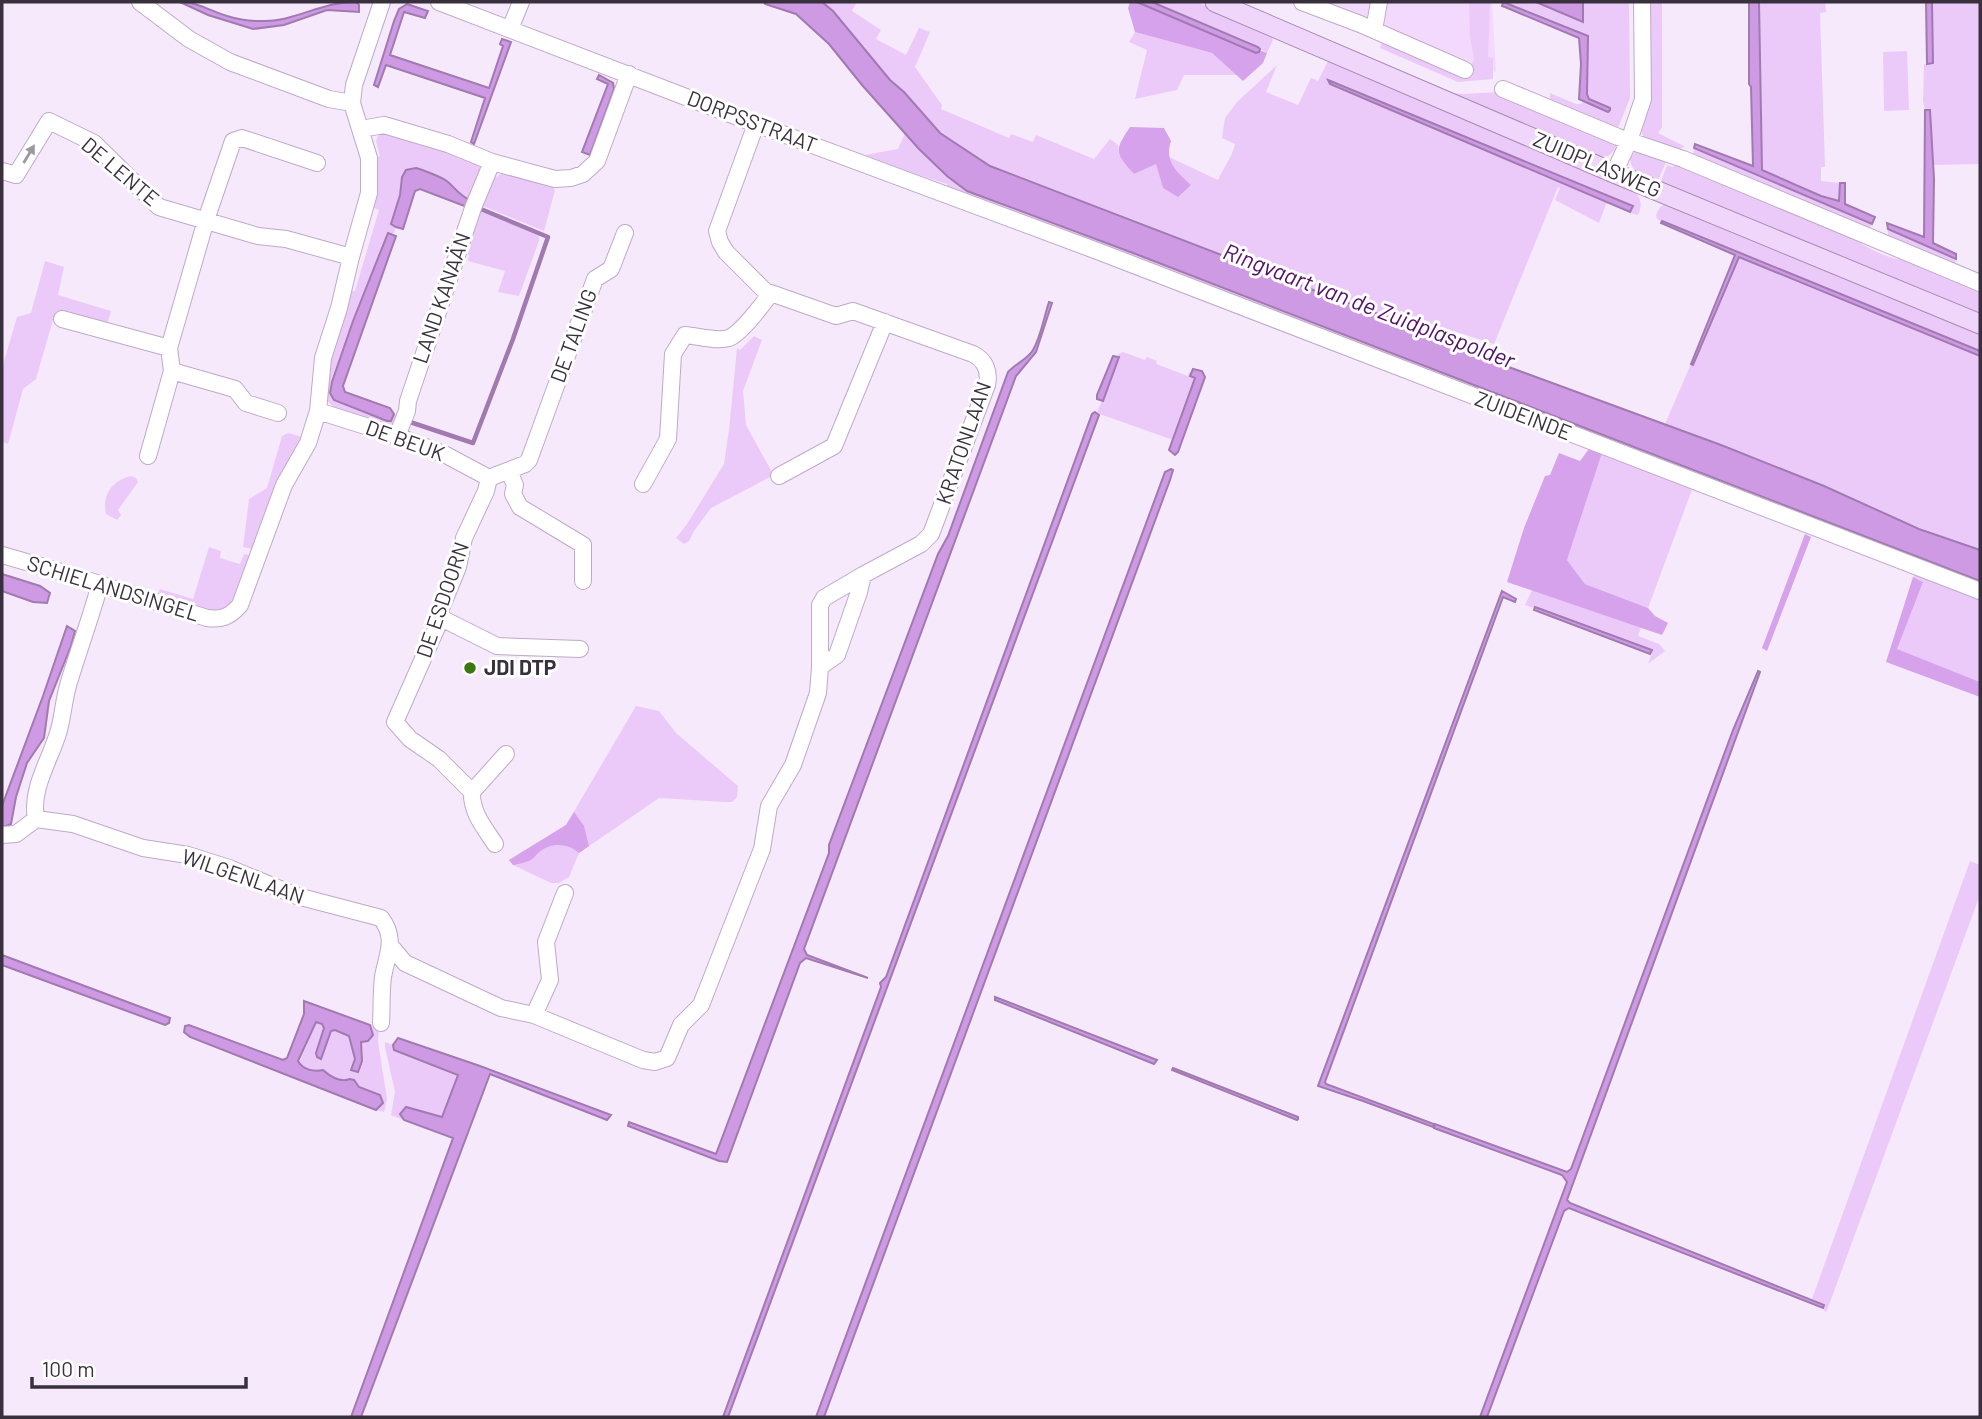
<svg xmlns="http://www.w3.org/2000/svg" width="1982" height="1419" font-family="Barlow,sans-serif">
<rect width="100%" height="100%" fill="#f6e9fc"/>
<path fill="#f4d9ff" d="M1323 2H1492L1496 72Z"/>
<path fill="#ebcaf9" d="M822 2H857L852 11 881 30 876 39 906 55 919 28 930 32 915 67 942 105 941 109 1009 138 1011 134 1033 142 1036 135 1094 159 1110 139 1118 145 1119 154 1134 174 1156 163 1163 188 1190 185 1171 166 1169 157 1218 180C1224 166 1232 158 1235 144L1222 138 1225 118 1237 102 1277 65 1266 92 1298 105 1311 78 1318 81 1328 61 1331 60 1633 189C1641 198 1643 204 1638 215L1630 213 1633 206 1328 80 1330 84 1610 204H1606L1599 223 1555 200 1560 188 1558 187 1494 344 1444 328 1443 338 1297 284 990 166 940 133 904 92 890 80 833 11Z
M1152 2H1197L1270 34 1273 40 1267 53 1247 41Z
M1469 2H1490L1488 57 1493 58V79L1458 82 1380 48 1382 42 1466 78 1474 59 1470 36Z
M1505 2H1536L1583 21V2H1629L1630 98 1618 128 1550 99V93L1576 104H1581L1584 101 1608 112 1609 108 1589 99 1587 94 1588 36Z
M1649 2H1662V127L1658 133 1684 146 1677 153 1646 140 1641 132 1643 121 1650 103Z
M1759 2H1825L1826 12 1820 13 1825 167H1821V181L1840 183V202L1821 196 1762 170Z
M1932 2H1980V164L1932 165 1930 111 1925 110 1923 101 1924 64 1933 63Z
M1135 32 1212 53 1237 75H1184L1177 90 1135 99 1147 50 1129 42Z
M1335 42 1453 93 1463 94 1499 92 1618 144 1617 148 1608 156 1595 157 1333 45Z
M1907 51 1909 110 1884 111 1883 52Z
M380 131 473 160 480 167 481 177 470 200C459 196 453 189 446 179 430 176 424 166 406 170L402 177 400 195 391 224 396 227 394 233H388L353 321 332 382 330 393 391 420 394 414 400 416 396 422 389 425 337 410 326 400 328 360 350 290 355 291 379 210 372 207 376 188V158L380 156 376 141Z
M905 133 947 176 967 191 1141 256 1980 581V586L1099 245 1075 233 1046 225 946 188 947 184 913 173 865 155 898 149Z
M1694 148 1872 224 1869 230 1693 159Z
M1636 150 1666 162 1657 183C1644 177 1631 174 1630 158Z
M1679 164 1846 232C1855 242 1884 257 1897 259 1900 259 1904 258 1908 258L1980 288V315L1660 184 1667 165 1672 167Z
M505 172 552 186 555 190 544 231 478 204 492 179Z
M1665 204 1980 332V351L1658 220 1656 216C1658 210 1660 206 1665 204Z
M478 210 539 235V241L519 296 498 292 505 271 468 261 469 255 467 254 474 234 470 232Z
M1888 229 1956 259 1954 266 1888 241Z
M1739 257 1980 356V550C1873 513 1771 463 1665 424L1691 364H1693Z
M45 261 64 267 58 295 111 311 106 328 62 316 53 320 36 379 23 389 8 444 2 442V368L17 317 31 313Z
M754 336 762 340 743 391 746 425 773 474 770 477 711 508 694 531 689 541 684 544 676 538 687 524 724 464 729 430 737 348 740 350Z
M1123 352 1145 360 1147 357 1157 361 1156 364 1188 376 1189 372 1191 373V376L1195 378 1173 440 1097 413 1119 357 1118 354Z
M288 433 302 437 295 452 282 470 252 549 243 547 249 499 267 488 282 436Z
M1602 453 1693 487 1648 608 1585 584 1567 560Z
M131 476 136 478 138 482 118 510 121 515 117 520 106 514C102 494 112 481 131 476Z
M209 547 221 551 220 558 240 564 244 554 250 555 235 598 230 604 221 609 211 611 158 594 160 589 193 599Z
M1917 573 1980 597V682L1896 649 1923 582 1913 577Z
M1532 590 1641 627 1638 636 1659 644 1665 651 1648 664 1652 653 1651 650 1525 605Z
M636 706 659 711 676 733 738 786 737 797 732 802H725L659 798 579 853 569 877 559 883H551L513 865 509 860 566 825Z
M1970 861 1980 865V895L1826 1313 1823 1308 1824 1305 1812 1299Z
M316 1022 322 1024 324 1028 316 1053 321 1059 331 1031 334 1030 349 1036 355 1059 362 1061 361 1042 373 1030 370 1025 379 1024 378 1042 387 1099 384 1112 376 1110 383 1103 380 1095 359 1087 350 1079 344 1081 330 1076 323 1070C314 1072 306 1070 299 1063Z
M385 1042 393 1045 395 1050 458 1075 442 1117 406 1107 401 1114 404 1120 391 1115 395 1092 385 1047Z"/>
<path fill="#d6a2eb" d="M1130 2H1137L1259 52V50L1267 53 1263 63 1243 81 1212 53 1135 32 1128 8Z
M1130 127 1164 128 1171 141C1164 162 1177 172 1191 185L1178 197 1163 188 1156 164 1134 174C1115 153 1114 151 1130 127Z
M1589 449 1602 453 1567 560 1585 584 1648 608 1655 616 1668 623 1662 635 1507 582 1524 528 1545 476 1550 475 1559 453 1580 461Z
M1805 534 1811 537 1767 651 1762 648Z
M1913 577 1923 582 1897 649 1980 682V697L1886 662Z
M574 812 584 826 589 846 579 853C569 844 554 842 542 850 537 853 535 858 529 861 524 863 518 864 513 865L509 860 566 825Z"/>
<path fill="#ce9ae3" stroke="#a17ab1" stroke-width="2" d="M180 2C198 2 210 11 227 16 237 19 249 21 260 21 293 23 322 1 356 2L359 5V12L327 10 284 25 253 29 208 15Z
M764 2H822L833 11 890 80 904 92 940 133 990 166 1297 284 1443 338 1487 359 1721 445 1824 486 1919 529 1980 550V581L1141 256 967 191 947 176 919 149 862 85 829 44 796 14 765 4Z
M1137 2H1152L1258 47 1260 49 1259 52 1256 53Z
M1503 2 1588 36 1587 94 1589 99 1610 108V110L1608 112 1579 99 1581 64 1579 38 1505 7 1502 6Z
M1536 2H1583V22Z
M1749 2H1759L1762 170 1821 196 1839 201 1840 183H1845V204L1875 217 1872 224 1694 148 1695 144 1753 166 1751 87 1749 84Z
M1926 2H1932L1933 63 1927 64Z
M407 4 428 11 425 18 404 12 390 55 489 88 503 46 500 44 502 39 511 42 474 144 471 142 485 98 386 65 378 87 374 85 394 21 399 9Z
M599 75 613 83 614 89 590 155 582 152 608 84 597 79Z
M1328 80 1633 206 1630 212 1330 84Z
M1925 110H1930L1934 179 1933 243 1956 254V259L1888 229 1887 223 1924 237Z
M416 168C423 170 444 178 448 182 456 189 460 196 470 200L467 207 420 189 415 191 403 229 396 227 391 224 400 195 402 177 406 170Z
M1662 221 1980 351V356L1739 257 1693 365 1691 364 1735 255 1661 223Z
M388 233 396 236 343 386 345 392 390 408 394 414 391 421H387L334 400 330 393 332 382 353 321Z
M1049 302 1052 303 1036 352 1016 376 804 949 807 955 868 978 806 958 800 963 727 1162 719 1161 628 1126 629 1122 716 1154 829 853V845L938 554 948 536 1008 372C1016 363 1027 360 1033 350 1041 336 1044 317 1049 302Z
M1113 356 1119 357 1103 401 1097 399V395Z
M1193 369 1202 371 1205 377 1178 452 1175 455 1169 450 1195 378 1190 376Z
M1095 412 1099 415 728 1417H723L881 987 880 983 886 977 1092 414Z
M1171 469 1173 470 1170 480 824 1417H816L1165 472Z
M2 574 40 586 50 593 47 603 33 602 2 591Z
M1502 591 1516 599 1515 602 1503 597 1325 1082 1326 1084 1434 1124 1433 1127 1363 1101 1318 1086Z
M1535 607 1652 650 1650 654 1534 610Z
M67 626 75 631 71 646 49 701 44 738 27 763 16 797 11 824 4 827 2 825V806L43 696Z
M1758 671 1760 672 1567 1200 1570 1203 1824 1305 1823 1308 1569 1208 1564 1211 1487 1417H1480L1567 1182 1562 1175 1434 1128 1435 1124 1567 1172 1571 1169 1733 730Z
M2 955 170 1018 169 1023 165 1025 2 965Z
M995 997 1157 1060 1154 1064 995 1000Z
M304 1001 370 1025 373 1035 368 1041 361 1042 362 1061 358 1072 351 1070 355 1059 349 1036 335 1030 331 1031 321 1059 317 1057 316 1053 324 1028 322 1024 316 1022 298 1061C303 1070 314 1072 323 1070 331 1077 340 1083 350 1079L354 1080 359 1087 380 1095 383 1103 376 1110 190 1037 184 1032 185 1026 189 1025 283 1060 287 1058 304 1014Z
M398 1038 480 1066 611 1115 607 1120 490 1074 361 1417H351L453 1138 404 1120 400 1114 406 1107 442 1117 458 1075 394 1050 393 1045Z
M1173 1068 1298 1117V1119L1297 1120 1172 1070Z"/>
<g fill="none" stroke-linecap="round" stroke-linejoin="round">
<path stroke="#a17ab1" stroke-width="4.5" d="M410 422 473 443 513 339 548 237 476 207"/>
<g stroke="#bfaac8" stroke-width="18">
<path id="minor" d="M140 2 189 39 230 62 329 99 352 103
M439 2 756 124 1100 252 1980 591
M1302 2 1360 24 1465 70
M510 29 521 2
M1374 30 1379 2
M1503 89 1618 137 1683 159 1980 283
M361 129 384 125 448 144 492 162 555 179 571 178 583 174 597 161 629 74
M2 171 16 175 49 121 94 143 159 207 258 236 286 239 351 257
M1614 173 1629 141 1643 99 1642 2
M62 319 169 348
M172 371 235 389 246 403 278 413
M318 411 397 436 446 455 489 478
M397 436 407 411 408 401 473 208 492 162
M148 456 172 371 169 348 206 220 233 141 242 138 317 163
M509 471 515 485 513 494 520 507 583 545V581
M779 476 834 446 885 322
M489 478 486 491 464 538 458 567 440 611 441 618 395 722 410 739 439 759 472 792C471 812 484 827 495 844
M489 478 525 464 529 460 595 279 611 269 625 233
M643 484 668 439 673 354 685 335C698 336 717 342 729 338 741 333 763 304 771 293
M2 555 68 574 207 618C221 620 230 617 240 605L284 485 308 443 318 411 323 358 339 308 351 257 369 193V158L352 103 354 85 382 2
M441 618 497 646 580 649
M820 667 837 655 859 592 863 575
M472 792 506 754
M36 819C30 788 51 759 59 730 63 715 64 698 69 682 79 649 91 617 100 584
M2 835 16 834 36 819 73 824 143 848 188 855 229 868 297 896 381 918C397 939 387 954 383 977 381 992 382 1008 381 1023
M390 945 405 963 501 1008 534 1015 643 1060 655 1062 667 1058 681 1025 701 1005 762 849 769 806 793 765 818 693 820 667V605L824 598 863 575 921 544 931 534 987 385C990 371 985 360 973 354L853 311 836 316 765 291 726 252 720 242 717 231 756 124
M534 1015 550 980 546 942 565 893"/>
</g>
<g stroke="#a98ab6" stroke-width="21">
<path id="major" d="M1215 2 1614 173 1980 324"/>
</g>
<use href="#minor" stroke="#fff" stroke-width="16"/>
<use href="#major" stroke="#f0d6fb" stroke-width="19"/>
</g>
<defs><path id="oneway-solid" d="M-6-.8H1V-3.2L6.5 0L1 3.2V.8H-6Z" transform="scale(1.75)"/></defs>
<use fill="#9c989e" href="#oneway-solid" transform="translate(29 154) rotate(-59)"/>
<circle fill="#3c7810" stroke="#fff" stroke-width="2.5" cx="470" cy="668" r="7"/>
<g text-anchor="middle" stroke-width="6" stroke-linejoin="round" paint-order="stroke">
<g font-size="21" fill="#38303c" stroke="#fff">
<text transform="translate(752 122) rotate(21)" y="7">DORPSSTRAAT</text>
<text transform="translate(1597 165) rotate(23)" y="7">ZUIDPLASWEG</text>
<text transform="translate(120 172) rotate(40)" y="7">DE LENTE</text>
<text transform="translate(442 298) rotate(-71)" y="7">LAND KANAÄN</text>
<text transform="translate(574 336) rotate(-70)" y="7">DE TALING</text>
<text transform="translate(1523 416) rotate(21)" y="7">ZUIDEINDE</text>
<text transform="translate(405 441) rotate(20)" y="7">DE BEUK</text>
<text transform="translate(964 443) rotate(-71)" y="7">KRATONLAAN</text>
<text transform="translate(113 589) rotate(17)" y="7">SCHIELANDSINGEL</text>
<text transform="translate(443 600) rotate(-71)" y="7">DE ESDOORN</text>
<text transform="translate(243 877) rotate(19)" y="7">WILGENLAAN</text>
</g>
<g font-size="21" font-weight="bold" fill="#38303c" stroke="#fff" text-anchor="start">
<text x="484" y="675">JDI DTP</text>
</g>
<g font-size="23" font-style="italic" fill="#521168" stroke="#fff">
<text transform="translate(1369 306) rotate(21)" y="8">Ringvaart van de Zuidplaspolder</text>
</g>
</g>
<rect width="1982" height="1419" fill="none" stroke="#38303c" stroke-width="7"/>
<path d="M32 1377v10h214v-10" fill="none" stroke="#38303c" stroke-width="3.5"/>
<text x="42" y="1377" font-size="21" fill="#38303c" stroke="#ffffff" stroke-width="5" paint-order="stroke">100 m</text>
</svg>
